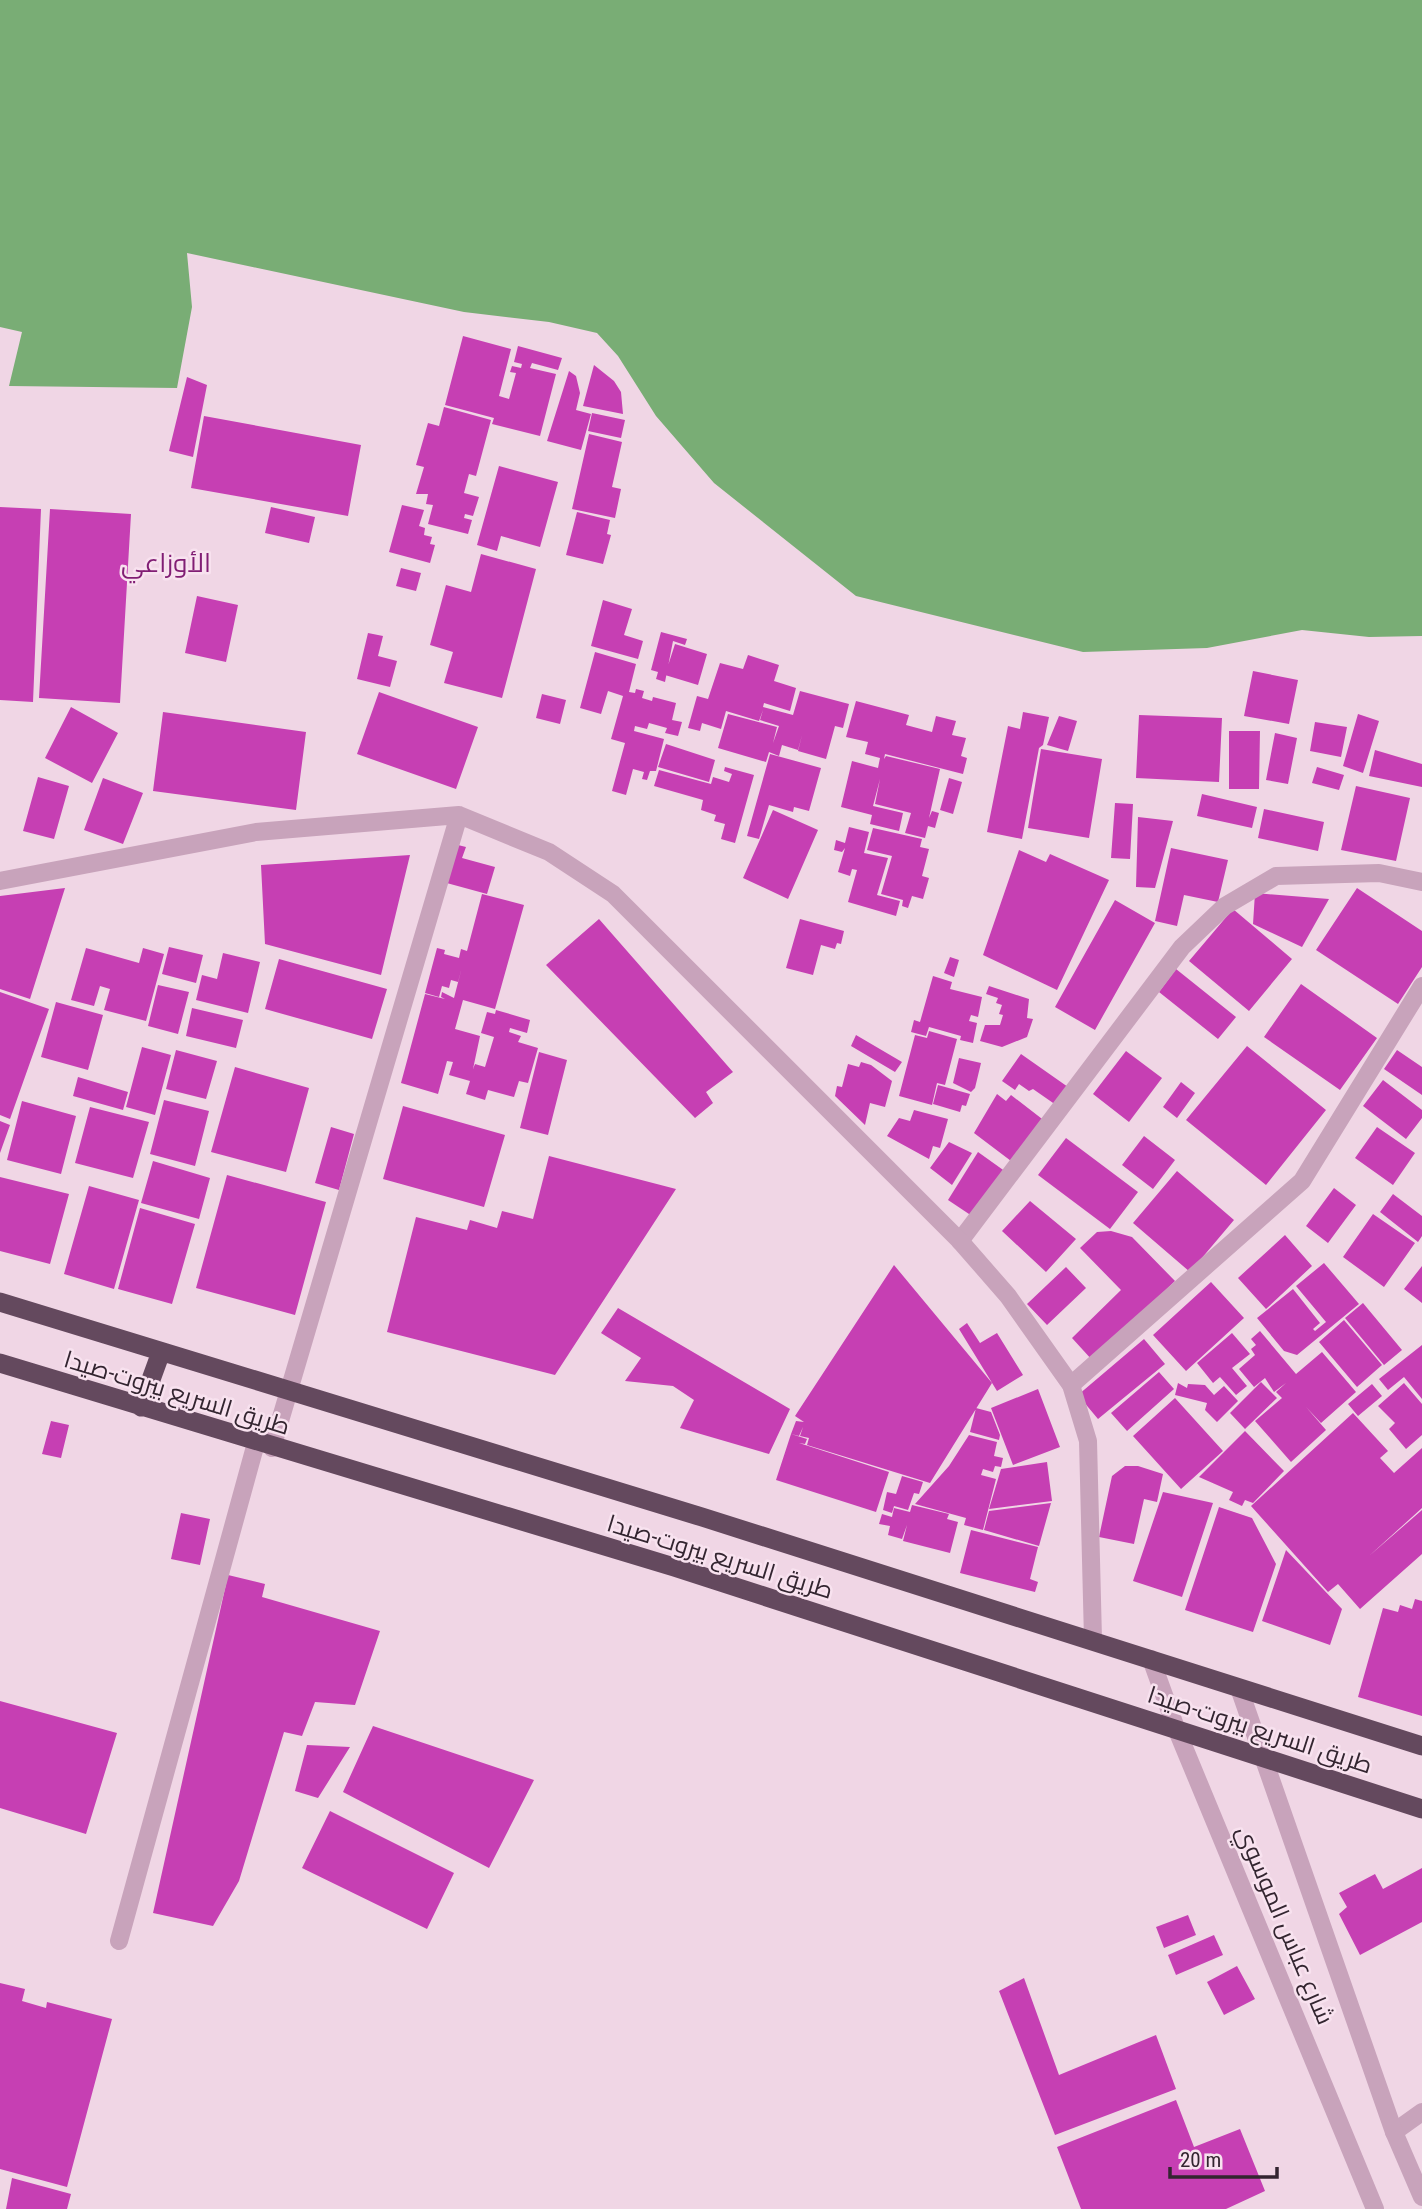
<svg xmlns="http://www.w3.org/2000/svg" width="1422" height="2209" font-family="'Roboto Condensed',Cairo,sans-serif">
<rect width="100%" height="100%" fill="#f0d6e5"/>
<path fill="#79ad75" d="M0 0H1422V636L1369 637 1302 630 1207 648 1083 652 856 596 714 483 656 416 618 356 597 333 549 322 464 312 187 253 192 307 177 388 9 386 22 332 0 327Z"/>
<path fill="#c63fb3" d="M463 336 511 349 499 396 509 399 516 373 510 372 512 366 521 368 522 364 514 362 518 346 562 358 558 370 532 363 530 368 556 374 540 436 492 424 494 418 445 405Z
M594 365 614 381 621 392 623 414 583 406Z
M569 371 576 376 580 393 576 410 591 414 581 450 547 441Z
M187 377 207 385 193 457 169 451Z
M444 407 491 420 476 476 469 474 464 493 479 497 473 516 465 514 464 518 472 520 468 534 428 524 433 505 426 504 428 494H416L424 467 416 465 428 423 439 426Z
M592 413 625 420 621 438 588 431Z
M204 416 361 445 348 516 191 488Z
M589 434 622 442 612 487 621 489 615 518 572 509Z
M499 466 558 482 540 547 501 536 497 551 477 545Z
M402 505 424 510 419 526 425 528 424 535 432 537 430 544 435 545 430 563 389 552Z
M0 507 41 509 33 702 0 700Z
M271 507 315 517 309 543 265 533Z
M50 509 131 514 120 703 39 698Z
M577 512 610 520 607 534 611 535 603 564 566 555Z
M481 554 536 569 502 698 444 683 453 652 430 645 446 585 471 592Z
M401 568 421 573 416 591 396 586Z
M197 596 238 605 226 662 185 653Z
M603 600 632 609 624 635 643 641 638 659 591 646Z
M661 632 687 639 685 645 673 641 665 682 656 679 658 672 651 670Z
M368 633 383 636 378 656 397 661 390 687 357 679Z
M675 644 707 654 698 685 665 675Z
M595 652 636 664 629 692 635 693 636 689 644 691 642 698 652 701 653 697 676 703 672 720 682 722 678 736 665 733 667 728 649 723 647 729 635 726 634 731 664 739 656 771H650L647 780 642 779 644 772 633 769 626 795 612 791 625 743 611 739 623 696 608 691 601 714 580 708Z
M748 655 779 665 774 681 796 688 790 711 764 703 763 707 793 715 800 691 849 704 843 728 835 726 826 759 798 751 802 735 798 750 782 745 779 756 769 752 766 762 718 748 728 714 777 727 773 743 779 726 760 720 763 710 759 721 726 711 721 729 702 723 700 731 688 728 697 696 708 699 720 663 743 669Z
M1253 671 1298 680 1289 724 1244 716Z
M379 692 478 727 456 789 357 754Z
M542 694 566 700 560 724 536 718Z
M856 701 909 715 906 725 932 732 936 716 956 721 952 735 966 738 961 756 967 758 963 774 885 754 884 759 886 756 940 769 929 818 932 811 939 813 935 828 928 826 925 838 905 833 911 813 875 804 880 779 873 806 903 813 899 831 870 824 872 815 841 807 852 761 878 768 880 758 865 754 868 742 846 737Z
M71 707 118 733 92 783 45 758Z
M163 712 306 732 296 810 153 791Z
M1023 712 1049 717 1043 745 1039 748 1022 839 987 832 1008 726 1020 729Z
M1358 714 1379 721 1363 773 1343 766Z
M1139 715 1222 718 1219 782 1136 778Z
M1059 716 1077 721 1068 751 1047 745Z
M1315 722 1347 727 1341 757 1310 751Z
M1229 731H1260L1259 789H1229Z
M1275 733 1297 738 1288 784 1266 780Z
M666 744 715 760 709 782 658 767Z
M1041 749 1102 759 1089 838 1028 828Z
M1375 750 1422 764V787L1369 776Z
M770 754 821 768 809 811 794 807 793 812 769 805 759 839 747 836Z
M725 767 754 775 735 843 721 839 725 824 714 821 716 815 701 810 703 800 654 786 659 770 711 784 713 777 729 782 732 774 724 771Z
M1317 767 1344 775 1339 790 1312 783Z
M38 777 69 786 54 839 23 831Z
M103 778 143 793 123 844 84 830Z
M949 778 962 782 953 814 940 810Z
M1356 786 1410 798 1396 861 1341 850Z
M1202 794 1257 807 1252 828 1197 816Z
M1115 803 1133 804 1130 859 1111 858Z
M1264 809 1324 822 1318 851 1258 838Z
M773 810 818 830 788 899 743 878Z
M1138 817 1173 821 1155 888 1136 887Z
M849 827 869 832 864 853 888 858 877 895 900 901 896 916 848 902 857 870 852 869 850 876 838 872 845 848 842 852 834 850 836 840 845 843Z
M873 828 922 839 920 847 929 849 922 876 929 878 923 899 912 896 908 908 902 906 903 900 881 894 892 856 867 850Z
M454 844 466 847 462 858 495 867 487 894 443 882Z
M1171 848 1228 860 1218 902 1184 895 1177 926 1155 921Z
M1019 850 1046 862 1050 854 1109 880 1057 990 983 955Z
M410 855 381 975 265 944 261 865Z
M65 888 30 999 0 989V896Z
M1357 888 1422 931V967L1398 1004 1316 950Z
M1255 893 1329 899 1302 947 1253 924Z
M482 894 524 905 495 1009 463 1000 455 1029 480 1036 473 1069 475 1064 485 1067 494 1037 481 1033 487 1012 495 1014 496 1010 530 1020 527 1033 510 1028 509 1032 521 1036 518 1042 538 1048 528 1083 519 1081 514 1097 488 1090 485 1100 466 1094 470 1081 449 1075 453 1062 447 1061 438 1094 401 1083 425 994 445 999 441 997 442 992 454 998 462 967 458 982 451 980 449 988 442 986 439 997 425 993 437 948 445 950 444 954 459 958 461 949 467 951Z
M1115 900 1155 923 1095 1030 1055 1007Z
M1233 909 1292 959 1249 1011 1189 961Z
M599 919 733 1072 706 1092 713 1103 695 1118 546 965Z
M800 919 844 931 841 944 837 943 835 949 821 945 813 975 786 968Z
M169 947 203 955 196 983 162 974Z
M86 948 139 963 143 948 164 954 146 1021 104 1010 110 989 100 986 94 1006 71 1000Z
M223 953 260 962 248 1013 196 1000 202 975 217 979Z
M950 957 959 960 954 977 944 973Z
M279 959 387 989 372 1039 265 1009Z
M1176 969 1236 1017 1218 1039 1159 992Z
M933 976 952 982 950 989 982 997 978 1017 971 1015 969 1021 977 1023 973 1043 960 1040 961 1036 929 1027 926 1036 911 1032 914 1020 920 1022Z
M1301 984 1377 1038 1340 1090 1264 1037Z
M158 985 189 992 178 1034 148 1026Z
M989 986 1029 999 1027 1018 1033 1019 1027 1037 1002 1047 980 1041 985 1025H1000L1003 1015 999 1014 1002 1005 996 1003 998 998 986 994Z
M0 992 49 1009 10 1119 0 1115Z
M56 1002 103 1015 88 1070 41 1057Z
M192 1008 243 1020 236 1048 186 1036Z
M929 1031 957 1039 945 1085 937 1083 932 1105 899 1096 915 1035 927 1038Z
M856 1035 902 1062 895 1072 851 1046Z
M1247 1046 1326 1110 1266 1185 1186 1120Z
M142 1047 171 1055 155 1115 126 1107Z
M176 1050 217 1061 206 1099 166 1089Z
M1397 1050 1422 1067V1095L1384 1069Z
M1126 1051 1162 1078 1129 1122 1093 1094Z
M539 1052 567 1060 548 1135 520 1128Z
M1021 1054 1068 1087 1056 1105 1033 1089 1029 1091 1019 1084 1015 1090 1002 1081Z
M959 1058 981 1063 975 1088 971 1092 953 1083Z
M861 1062 871 1065 892 1081 885 1107 870 1103 865 1125 835 1096 837 1086 842 1087 848 1064 859 1067Z
M235 1067 309 1088 286 1172 211 1152Z
M78 1077 128 1092 123 1110 73 1096Z
M1383 1080 1422 1110V1118L1406 1139 1363 1106Z
M1181 1082 1195 1093 1177 1118 1163 1107Z
M938 1085 970 1094 966 1106 962 1105 960 1112 933 1104Z
M997 1094 1006 1101 1011 1095 1046 1122 1015 1164 974 1133Z
M164 1100 209 1111 195 1166 150 1154Z
M22 1101 76 1116 61 1174 7 1160Z
M403 1106 505 1135 484 1207 383 1179Z
M90 1107 149 1122 133 1178 75 1163Z
M914 1110 948 1119 940 1148 933 1146 929 1159 887 1136 899 1118 910 1121Z
M0 1121 10 1125 0 1153Z
M331 1127 354 1134 339 1190 315 1183Z
M1377 1127 1415 1153 1393 1185 1355 1158Z
M1144 1136 1175 1160 1153 1189 1122 1165Z
M1066 1138 1138 1192 1110 1229 1038 1175Z
M949 1142 972 1153 952 1185 930 1168Z
M978 1152 1006 1172 972 1216 948 1200Z
M549 1156 676 1189 555 1375 387 1332 416 1217 467 1230 470 1220 497 1228 502 1211 533 1219Z
M153 1161 210 1178 199 1219 141 1203Z
M1177 1171 1234 1220 1190 1272 1133 1223Z
M227 1175 326 1202 295 1315 196 1288Z
M0 1177 69 1194 50 1264 0 1251Z
M89 1186 139 1200 114 1289 64 1274Z
M1334 1188 1356 1205 1328 1243 1306 1226Z
M1393 1194 1422 1216V1236L1418 1242 1380 1212Z
M1030 1201 1076 1239 1046 1272 1002 1231Z
M140 1208 195 1224 172 1304 118 1289Z
M1373 1214 1415 1243 1384 1287 1343 1257Z
M1111 1231 1132 1237 1175 1281 1093 1361 1072 1338 1121 1290 1080 1248 1097 1232Z
M1285 1235 1312 1266 1266 1309 1238 1278Z
M1324 1263 1359 1304 1297 1355 1284 1351 1257 1318 1293 1289 1320 1323 1313 1329 1315 1331 1326 1322 1296 1286Z
M894 1265 992 1383 930 1483 807 1445 809 1438 800 1436 803 1427 799 1436 791 1434 796 1421 804 1422 795 1416Z
M1422 1266V1303L1404 1289Z
M1066 1267 1086 1288 1047 1325 1027 1304Z
M1211 1282 1244 1318 1186 1371 1153 1335Z
M1363 1303 1402 1350 1384 1365 1345 1318Z
M618 1308 790 1409 769 1454 680 1428 694 1400 673 1386 625 1381 641 1358 601 1333Z
M1344 1320 1382 1365 1357 1387 1319 1342Z
M967 1323 980 1343 997 1333 1023 1375 997 1391 959 1329Z
M1260 1331 1296 1374 1322 1352 1356 1392 1321 1423 1306 1407 1326 1430 1291 1462 1255 1421 1282 1398 1276 1392 1286 1383 1274 1392 1265 1378 1254 1387 1239 1369 1255 1355 1251 1349 1256 1345 1251 1339Z
M1232 1333 1250 1354 1232 1368 1247 1386 1236 1395 1220 1377 1213 1383 1197 1363Z
M1144 1339 1165 1364 1098 1419 1078 1395Z
M1422 1345V1399L1404 1377 1388 1390 1379 1379Z
M1159 1372 1174 1389 1127 1431 1111 1413Z
M1261 1382 1277 1398 1245 1429 1230 1413Z
M1178 1383 1187 1388 1188 1384 1205 1385 1214 1395 1224 1386 1238 1401 1217 1422 1205 1410 1207 1403 1175 1395Z
M1404 1383 1422 1404V1435L1406 1449 1389 1429 1395 1423 1378 1406Z
M1372 1384 1382 1396 1358 1416 1348 1404Z
M1038 1389 1060 1447 1013 1465 991 1408Z
M1175 1398 1223 1451 1181 1489 1133 1436Z
M976 1408 991 1412 1000 1435 999 1440 970 1432Z
M1353 1413 1388 1451 1380 1458 1394 1473 1422 1448V1508L1369 1556 1422 1510V1554L1360 1609 1338 1584 1328 1592 1251 1506Z
M51 1421 69 1425 61 1458 42 1454Z
M1245 1431 1284 1471 1253 1503 1245 1500 1242 1506 1229 1500 1233 1492 1199 1477Z
M791 1434 807 1439 805 1444 799 1443 889 1472 876 1512 776 1480Z
M969 1435 997 1442 994 1456 1003 1458 1001 1467 995 1466 993 1472 983 1469 981 1475 996 1479 983 1530 964 1525 966 1518 915 1504 949 1466Z
M1047 1462 1052 1501 989 1509 1001 1469Z
M1125 1466H1138L1163 1474 1157 1502 1144 1499 1134 1544 1099 1537 1112 1476Z
M902 1476 923 1482 919 1494 914 1493 908 1510 894 1506 892 1513 883 1510 887 1492 896 1494Z
M1163 1492 1213 1503 1182 1597 1133 1581Z
M1051 1503 1039 1546 984 1530 989 1511Z
M912 1505 949 1514 947 1519 958 1522 950 1553 903 1541 907 1525 902 1539 888 1535 890 1526 879 1524 882 1514 892 1517 894 1508 910 1512Z
M1219 1507 1252 1518 1276 1564 1253 1632 1185 1610Z
M181 1513 210 1519 200 1565 171 1559Z
M971 1530 1038 1547 1030 1579 1038 1582 1035 1592 960 1573Z
M1286 1550 1342 1609 1330 1645 1262 1621Z
M228 1575 265 1584 262 1597 380 1631 355 1705 315 1702 302 1736 284 1732 239 1881 213 1926 153 1913Z
M1415 1599 1422 1601V1716L1358 1697 1383 1608 1398 1612 1400 1605 1412 1609Z
M0 1701 117 1733 86 1834 0 1808Z
M373 1726 534 1780 489 1868 343 1792Z
M307 1745 350 1747 318 1798 295 1791Z
M330 1811 454 1873 427 1929 302 1868Z
M1422 1868V1922L1360 1955 1339 1914 1347 1907 1339 1893 1375 1874 1383 1889Z
M1188 1915 1196 1935 1164 1948 1156 1927Z
M1214 1935 1223 1955 1176 1975 1168 1955Z
M1237 1966 1255 1999 1224 2015 1207 1982Z
M1024 1978 1059 2075 1156 2035 1176 2089 1055 2135 999 1991Z
M0 1983 25 1989 22 2001 46 2008 47 2002 112 2019 67 2187 0 2169Z
M1176 2100 1194 2147 1240 2129 1265 2191 1226 2209H1081L1057 2147Z
M12 2178 71 2194 67 2209H6Z"/>
<g fill="none" stroke-linecap="round" stroke-linejoin="round">
<path stroke="#c8a3bb" stroke-width="18" d="M960 1241 1182 947 1225 906 1276 876 1379 873 1422 882
M1071 1385 1302 1181 1422 986
M119 1941 256 1443"/>
<path stroke="#c8a3bb" stroke-width="18" d="M0 881 256 832 459 815 549 852 613 894 960 1241 1008 1296 1071 1385 1088 1441 1093 1639
M272 1448 459 815
M1394 2132 1422 2112"/>
<path stroke="#c8a3bb" stroke-width="18" d="M1151 1659 1176 1728 1375 2209
M1239 1688 1394 2132 1422 2197"/>
<path stroke="#64495e" stroke-width="19" d="M0 1302 702 1517 1422 1746
M0 1363 674 1567 1422 1809
M141 1407 161 1352"/>
</g>
<g text-anchor="middle" stroke-width="5" stroke-linejoin="round" paint-order="stroke">
<g font-size="24" fill="#332530" stroke="#f8e2ef">
<text transform="translate(177 1393) rotate(17)" y="8">طريق السريع بيروت-صيدا</text>
<text transform="translate(720 1557) rotate(17)" y="8">طريق السريع بيروت-صيدا</text>
<text transform="translate(1260 1730) rotate(18)" y="8">طريق السريع بيروت-صيدا</text>
<text transform="translate(1285 1925) rotate(67)" y="8">شارع عباس الموسوي</text>
</g>
<g font-size="26" fill="#811e74" stroke="#f8e2ef">
<text x="166" y="572">الأوزاعي</text>
</g>
</g>
<path d="M1170 2167v10h107v-10" fill="none" stroke="#332530" stroke-width="3.5"/>
<text x="1180" y="2167" font-size="21" fill="#332530" stroke="#f8e2ef" stroke-width="5" paint-order="stroke">20 m</text>
</svg>
